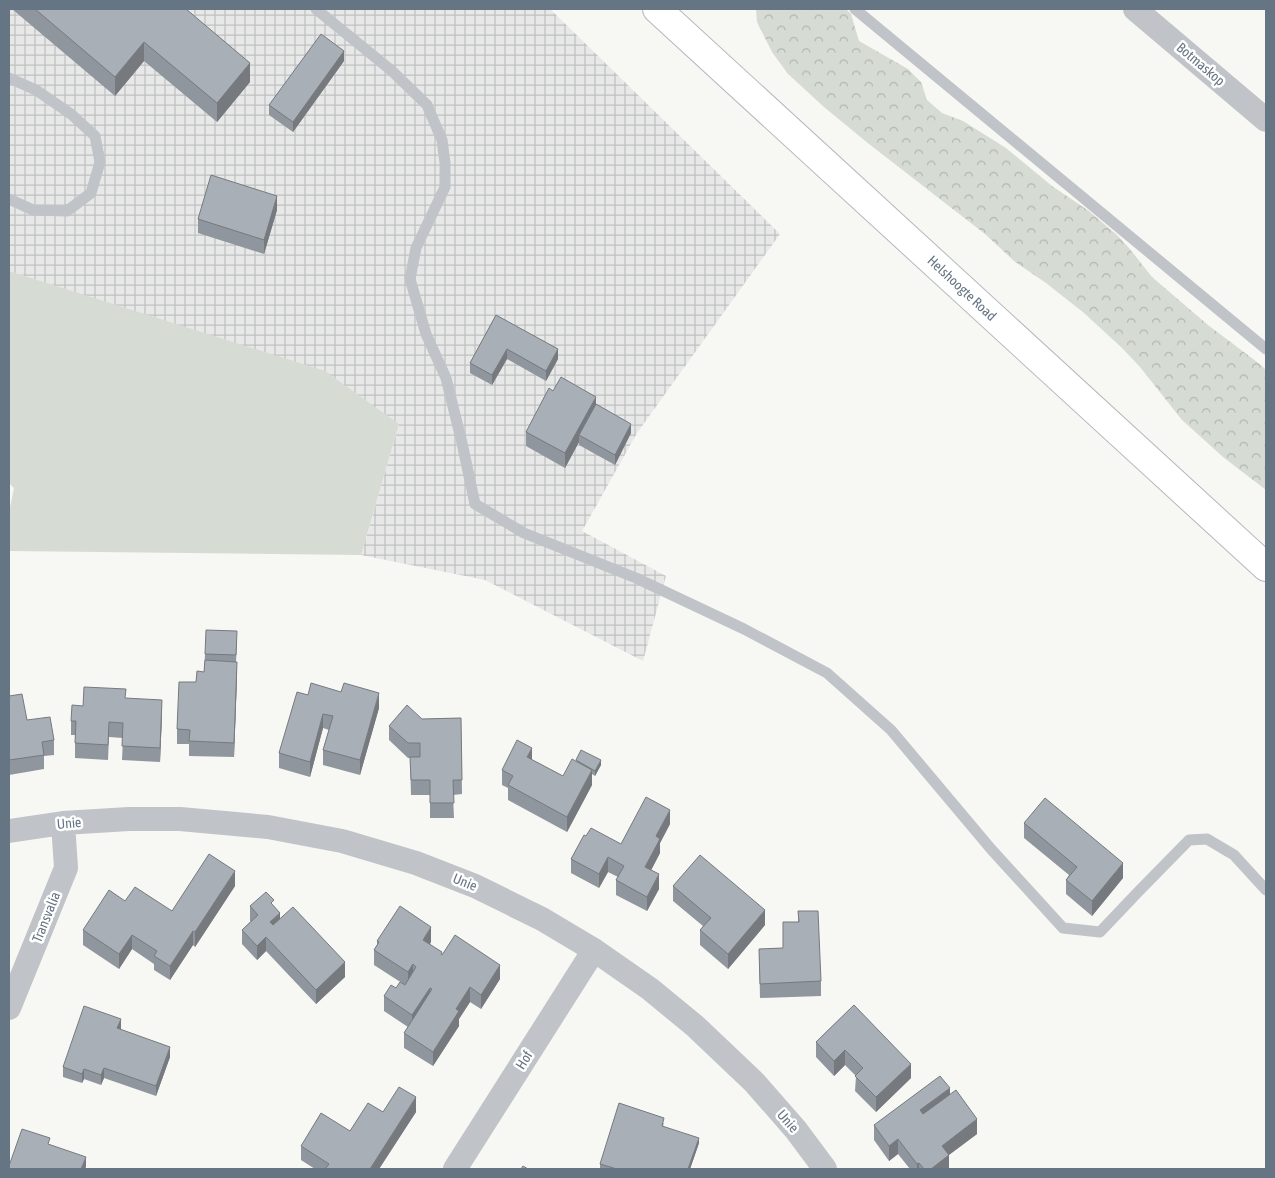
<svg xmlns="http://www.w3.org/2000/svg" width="1275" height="1178" font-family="'Asap Condensed',sans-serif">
<defs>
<pattern id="industrial-grid" width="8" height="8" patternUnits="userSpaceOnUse" patternTransform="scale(1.25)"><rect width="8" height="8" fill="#e7e8e7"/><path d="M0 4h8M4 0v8" fill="none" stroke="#bfc1c1"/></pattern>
<pattern id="forest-crowns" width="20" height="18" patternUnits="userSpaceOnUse" patternTransform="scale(1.25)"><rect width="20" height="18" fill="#d6dcd3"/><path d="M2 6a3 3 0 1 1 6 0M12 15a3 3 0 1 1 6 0" fill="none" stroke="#b1b7b1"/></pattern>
</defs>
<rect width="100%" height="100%" fill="#f7f7f3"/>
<path fill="url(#industrial-grid)" d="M9 9H550L780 234 637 433 582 531 666 576 643 661 485 580 361 555 399 424 142 314 9 271Z"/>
<path fill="#d6dcd3" d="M9 271 325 371 399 424 361 555 9 551V512L14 488 9 483Z"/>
<path fill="url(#forest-crowns)" d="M756 9H846L851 14 859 41 908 69 921 82 927 100 942 113 963 121 1006 148 1052 186 1089 211 1117 235 1129 248 1152 277 1208 325 1261 365 1266 370V490L1223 457 1182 420 1140 367 1122 348 1084 313 1046 283 1014 261 985 234 869 144 824 107 788 74 772 52 757 22Z"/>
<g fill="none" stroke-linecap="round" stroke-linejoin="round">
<g stroke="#b4b9be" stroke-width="30">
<path id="secondary" d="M657 9 1266 567"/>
</g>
<path stroke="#c0c3c7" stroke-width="11" d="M316 9 392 71 427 105 442 140 445 163V187L416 248 410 279 426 334 446 378 462 443 475 504 524 533 636 578 744 629 827 673 891 730 991 849 1063 928 1100 932 1138 892 1189 840 1207 839 1234 855 1266 890
M855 9 1266 349
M9 78 36 90 71 114 95 136 100 162 91 193 67 211 33 210 9 199"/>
<path stroke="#c0c3c7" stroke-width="24" d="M1135 9 1266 120
M9 831 63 823 129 819H180L268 827 342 841 416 863 475 886 542 919 594 950 650 989 695 1026 754 1082 796 1130 825 1169
M9 1008 66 868 63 823
M455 1169 594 950"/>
<use href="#secondary" stroke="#fff" stroke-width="28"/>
</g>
<path fill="#90969d" d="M12 9H186L250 82 217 122 144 61 115 96Z
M344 61 293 132 269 115V105Z
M277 210 264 254 198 233V219Z
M496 315 558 359 546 381 507 359 492 385 470 373V363Z
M553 391 596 405 631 433 615 465 579 445V442L565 468 526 446V432Z
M237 641 236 662 237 676 234 757 189 756V744H177V729L196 682 204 672 205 654Z
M341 692 379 708 360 775 323 765V750L329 730 323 728 310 777 279 768V753L308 695Z
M9 696 27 720 54 740V755L44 756V769L9 775Z
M126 698 162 714 160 762 122 760 123 738 109 737 108 760 75 758V735H71V721L83 706Z
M461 718 462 794 453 795 454 818H430V795H411L410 758H408L389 740V726L422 719Z
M532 760 563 776 576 761 601 765 595 776 592 774V785L567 832 508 800V788L502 785V770Z
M1024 823 1123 878 1092 916 1066 894V880L1069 875 1024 838Z
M670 824 660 843V853L651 870 659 889 647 911 616 895V880L618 877 608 872 599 888 571 873V859L586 836 621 844Z
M235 886 195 947 193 945 170 980 154 970V964L132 949 119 969 83 945V930L125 901 172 911Z
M673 886 765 925 728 969 700 945V930L703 926 673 901Z
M250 906 274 907 280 919 345 977 316 1004 266 951 257 960 242 944V930L251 921H250Z
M798 911 821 981V996L760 998 759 949 783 948V922H798Z
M377 941 431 942 430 944 442 955 500 979 481 1009 470 1002 459 1019V1026L433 1066 404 1048V1033L408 1027 384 1011V996L396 988 405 985 374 965V950L377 945Z
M854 1005 911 1078 876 1112 855 1091 856 1076 845 1065 834 1076 816 1057V1042Z
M120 1029 170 1057 156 1096 104 1078 101 1085 84 1079 82 1083 63 1077V1067L121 1029Z
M950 1094 977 1134 949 1155V1169H910L898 1154 889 1161 874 1140V1125Z
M383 1112H416L379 1169H315L301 1160V1146L350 1131Z
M664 1123 663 1126 699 1143 690 1169H600V1164Z"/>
<path fill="#767a7f" d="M144 42V61L115 96V77Z
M344 51V61L293 132V122Z
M250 63V82L217 122V103Z
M277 196V210L264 254V240Z
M507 349V359L492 385V375Z
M558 349V359L546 381V371Z
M596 397V411L579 435V442L565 468V453Z
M631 424V433L615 465V455Z
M237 662V676L234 757V743Z
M379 693V708L360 775V760Z
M162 700V714L160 762V748Z
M323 714V728L310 777V762Z
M532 748V763L527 757Z
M601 760V765L595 776V771Z
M592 770V785L567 832V817Z
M670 810V824L660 843V853L645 882V867L656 836Z
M608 857V872L599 888V874Z
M1123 863V878L1092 916V901Z
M235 871V886L195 947V932Z
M659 874V889L647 911V897Z
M765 910V925L728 969V954Z
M280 913V928L270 937V922Z
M431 927V942L423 954V940Z
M193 931V945L170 980V966Z
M132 935V949L119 969V954Z
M266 937V951L257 960V946Z
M345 962V977L316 1004V990Z
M413 964V979L408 986V972Z
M500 965V979L481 1009V995Z
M470 987V1002L459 1019V1026L433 1066V1052L456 1009Z
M430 988V1002L412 1030V1015Z
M121 1019V1029L117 1038V1028Z
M170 1047V1057L156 1096V1086Z
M845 1050V1065L834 1076V1061Z
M911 1064V1078L876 1112V1097Z
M104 1068V1078L101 1085V1075Z
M84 1069V1079L82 1083V1074Z
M950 1088V1103L920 1125V1110Z
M416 1097V1112L379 1169H370Z
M977 1119V1134L942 1160V1146Z
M699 1138V1143L690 1169H688Z
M898 1139V1154L889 1161V1146Z
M949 1155V1169H931Z
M86 1157V1167L85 1169H81Z
M919 1163V1169H917V1164Z"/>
<path fill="#a8afb6" stroke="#767a7f" d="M35 9H186L250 63 217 103 144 42 115 77Z
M321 34 344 51 293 122 269 105Z
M211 175 277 196 264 240 198 219Z
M496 315 558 349 546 371 507 349 492 375 470 363Z
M561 377 596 397 565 453 526 432 549 388 553 391Z
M596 404 631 424 615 455 579 435Z
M206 630 237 631 236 655 205 654Z
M205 660 237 662 234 743 189 741 190 730 177 729 179 682H196L197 671 204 672Z
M311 683 341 692 344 683 379 693 360 760 323 750 333 716 323 714 310 762 279 753 297 692 308 695Z
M84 687 126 689 125 698 162 700 160 748 122 746 123 723 109 722 108 745 75 743 76 721H71L72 705 83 706Z
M22 694 27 720 50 717 54 740 42 742 44 755 9 760V696Z
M407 705 422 719 461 718 462 780H453L454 803H430V780H411L410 757H420V743H408L389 726Z
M517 740 532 748 527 757 563 776 572 759 592 770 567 817 508 785 513 776 502 770Z
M581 750 601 760 595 771 576 760Z
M646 797 670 810 656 836 660 839 645 867 659 874 647 897 616 880 624 866 608 857 599 874 571 859 584 835 586 836 591 828 621 844Z
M1045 798 1123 863 1092 901 1066 880 1077 867 1024 823Z
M209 854 235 871 195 932 193 931 170 966 154 956 157 951 132 935 119 954 83 930 109 890 125 901 135 887 172 911Z
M700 855 765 910 728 954 700 930 711 918 673 886Z
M266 892 274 900 271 903 280 913 270 922 273 925 293 907 345 962 316 990 266 937 257 946 242 930 258 915 250 906Z
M400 906 431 927 423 940 442 952 441 954 442 955 455 935 500 965 481 995 470 987 456 1009 459 1011 433 1052 404 1033 432 989 430 988 412 1015 384 996 391 985 396 988 400 982 405 985 416 967 413 964 408 972 374 950 379 942 377 941Z
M798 911H818L821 981 760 984 759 949 783 948V922H799Z
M854 1005 911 1064 876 1097 855 1076 863 1068 845 1050 834 1061 816 1042Z
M84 1006 121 1019 117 1028 170 1047 156 1086 104 1068 101 1075 84 1069 82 1074 63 1067Z
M940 1076 950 1088 920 1110 923 1114 956 1090 977 1119 942 1146 949 1155 931 1169H924L919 1163 917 1164 898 1139 889 1146 874 1125Z
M399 1087 416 1097 370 1169H325L329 1164 301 1146 321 1113 350 1131 368 1103 383 1112Z
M619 1103 664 1118 662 1126 699 1138 688 1169H617L600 1164Z
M22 1129 50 1138 48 1144 86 1157 81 1169H9V1166Z
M523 1166 528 1169H521Z"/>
<g text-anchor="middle" stroke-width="5" stroke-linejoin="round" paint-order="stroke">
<g font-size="14" fill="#667584" stroke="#fff">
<text transform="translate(1201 64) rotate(40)" y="5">Botmaskop</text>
<text transform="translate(962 288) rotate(43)" y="5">Helshoogte Road</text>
<text transform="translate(69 823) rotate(-5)" y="5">Unie</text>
<text transform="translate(465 882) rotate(22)" y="5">Unie</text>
<text transform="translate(46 917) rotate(-68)" y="5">Transvalia</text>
<text transform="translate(524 1060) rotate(-58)" y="5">Hof</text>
<text transform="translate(788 1121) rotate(49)" y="5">Unie</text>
</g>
</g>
<rect width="1275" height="1178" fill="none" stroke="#667584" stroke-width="20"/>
</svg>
